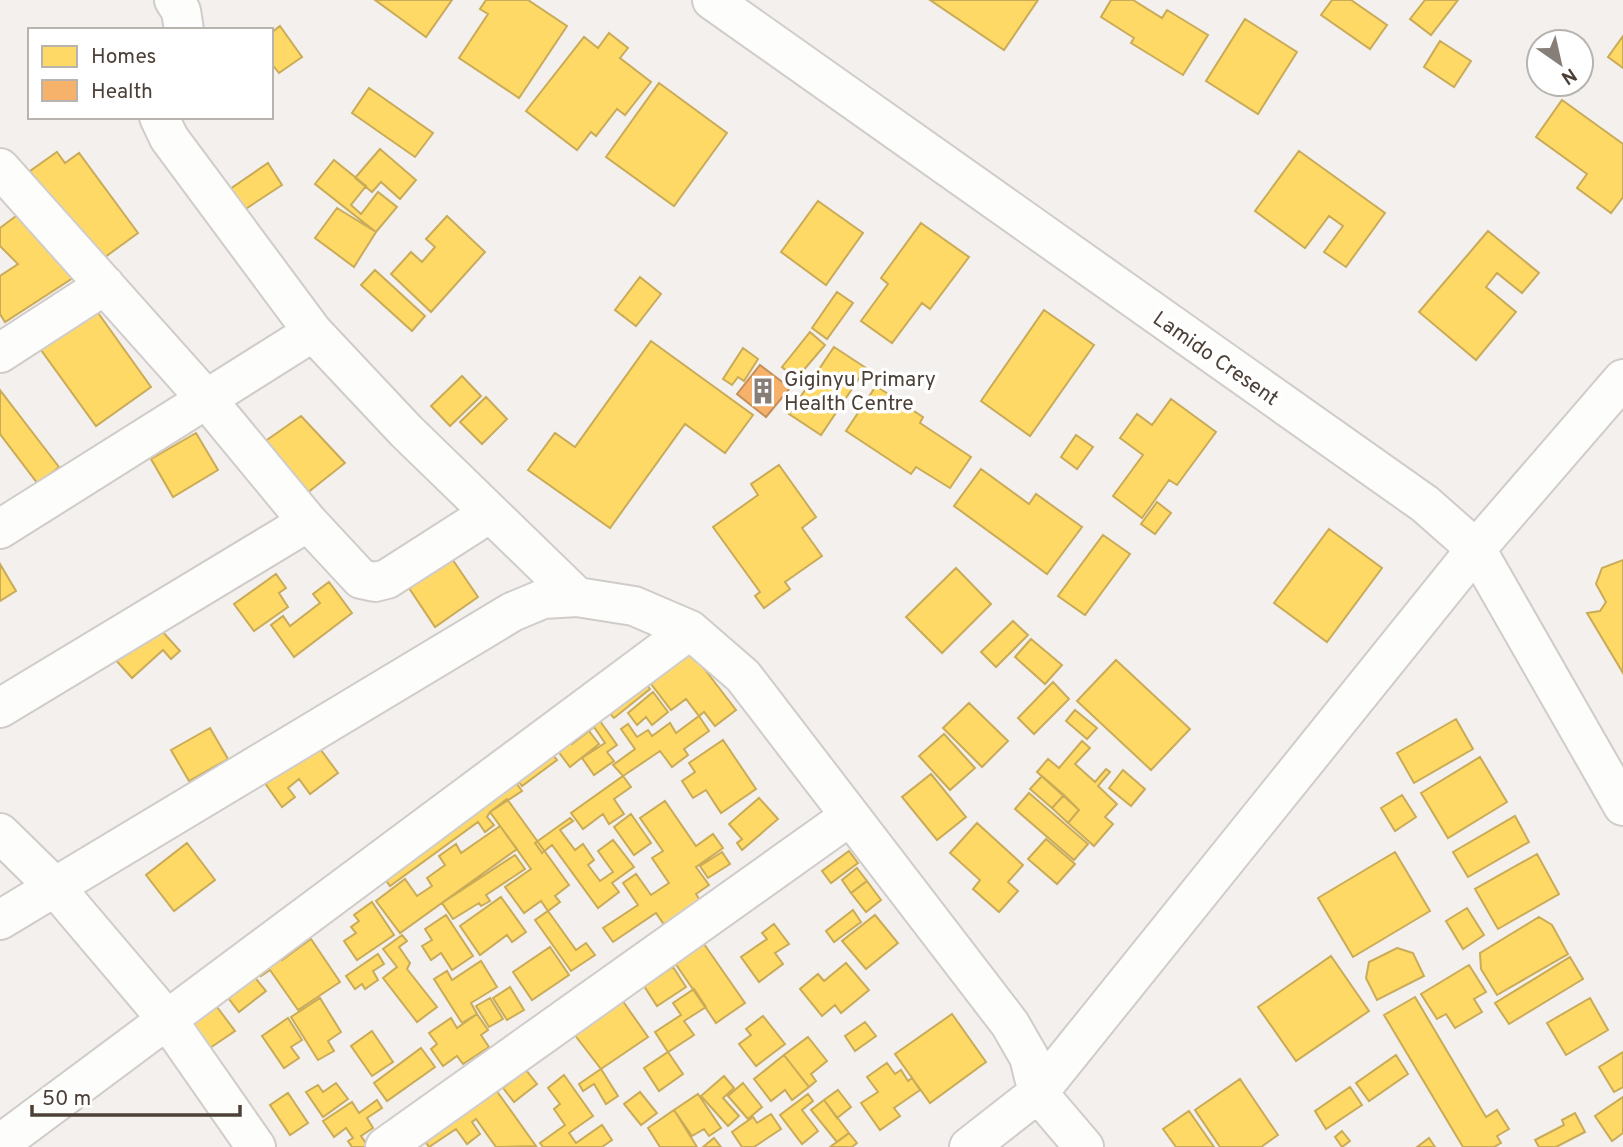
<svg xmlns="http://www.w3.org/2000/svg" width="1623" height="1147" font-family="Overpass,sans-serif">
<rect width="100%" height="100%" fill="#f3f0ed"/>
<path fill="#ffd966" stroke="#c9ab58" stroke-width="2" d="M375 0H452L426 37Z
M486 0H528L567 26 519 98 459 58 488 14 480 9Z
M930 0H1038L1004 50Z
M1111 0H1133L1162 18 1167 10 1208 35 1183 75 1131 43 1134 38 1101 17Z
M1332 0H1351L1387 25 1370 49 1321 15Z
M1425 0H1458L1431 35 1410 19Z
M1245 19 1297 52 1258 114 1206 81Z
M280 26 302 57 279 73 271 63V33Z
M609 33 628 48 620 58 651 82 625 115 617 109 596 136 591 132 577 150 526 111 584 37 598 48Z
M1623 36V68L1608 57Z
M1440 41 1471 61 1454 87 1424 67Z
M659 83 727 133 674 206 606 157Z
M369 88 433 133 415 157 352 113Z
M1562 100 1623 144V197L1611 213 1577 188 1587 174 1536 137Z
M380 149 416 180 400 199 381 182 372 192 355 178Z
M1299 151 1385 213 1346 267 1324 252 1343 226 1329 216 1305 248 1255 211Z
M57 152 65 163 79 153 138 233 97 263 30 171Z
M334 160 366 186 351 205 361 214 378 192 397 207 376 232 315 184Z
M268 163 282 185 244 210 230 189Z
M818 201 863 233 826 285 781 252Z
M337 208 376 232 354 267 315 238Z
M24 210 79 274 5 322 0 314V276L18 264 0 246V228Z
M447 216 485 252 431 312 391 274 411 252 422 262 435 247 426 239Z
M921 223 969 257 930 309 922 303 892 343 861 321 888 284 881 278Z
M1488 231 1539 273 1522 293 1497 273 1486 287 1516 312 1476 360 1419 312Z
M375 270 425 316 412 331 361 285Z
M640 277 661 294 636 326 615 310Z
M837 292 853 303 827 339 812 328Z
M96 310 151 387 96 426 41 350Z
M1044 310 1094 345 1030 436 981 401Z
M810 332 825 345 796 379 782 367Z
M651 341 753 415 725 453 685 424 610 528 528 470 555 433 575 447Z
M834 347 866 368 821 435 789 414Z
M743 348 758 359 744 381 738 377 732 385 723 379Z
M462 376 481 396 450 426 431 406Z
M876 386 923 417 920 423 971 457 950 488 916 467 911 474 846 431Z
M0 390 59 467 38 484 0 434Z
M486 397 507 419 482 444 460 422Z
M1171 399 1216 432 1177 485 1169 480 1142 518 1113 496 1143 455 1120 438 1137 414 1152 425Z
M301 416 345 463 297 501 257 447Z
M196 433 218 470 173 497 151 459Z
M1076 435 1093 447 1077 469 1061 457Z
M779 465 816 517 802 528 822 556 785 582 790 589 764 608 755 596 760 592 713 527 758 495 751 484Z
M981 469 1029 504 1036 494 1082 527 1047 574 954 506Z
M1157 502 1171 513 1155 534 1141 524Z
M1329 529 1382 568 1327 642 1274 603Z
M1103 535 1130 554 1085 615 1058 596Z
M446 550 478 597 435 627 403 579Z
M1623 560V673L1587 613 1600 611 1606 602 1596 584 1602 568Z
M0 564 16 591 0 601Z
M956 568 991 604 942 653 906 617Z
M276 574 286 588 279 593 288 607 254 631 234 604Z
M329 582 352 613 294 657 271 625 283 616 290 626 320 603 313 594Z
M152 620 180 651 171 659 163 650 132 678 113 657Z
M1013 621 1028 635 996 667 981 652Z
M1031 639 1062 665 1045 684 1015 657Z
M686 645 736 710 715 726 704 712 699 716 686 699 671 710 645 676Z
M1116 660 1190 729 1151 770 1077 701Z
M641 677 650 689 614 718 604 707Z
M1053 682 1069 699 1034 734 1018 718Z
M653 692 668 712 652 725 646 717 637 725 628 713Z
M969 703 1008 741 982 767 943 728Z
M1075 710 1097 728 1087 739 1066 721Z
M595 714 617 745 607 752 614 761 594 775 582 758 605 743 594 727 585 734 579 726Z
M699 716 709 731 684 749 688 755 672 767 660 751 623 776 613 765 635 749 621 729 628 724 637 737 648 730 652 736 670 723 676 733Z
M1456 719 1473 749 1414 783 1397 753Z
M210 728 228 759 189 781 171 750Z
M589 731 599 744 570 767 554 746 567 737 572 744Z
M944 734 975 768 950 790 919 756Z
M723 740 756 789 721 813 706 790 693 798 682 781 695 772 689 763Z
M1082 741 1090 748 1075 764 1095 782 1106 769 1110 772 1098 786 1117 804 1105 817 1113 824 1094 846 1068 823 1079 810 1037 772 1048 759 1059 768Z
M315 742 338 773 310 794 299 779 288 788 295 797 282 807 262 779Z
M547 748 557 760 522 786 513 774Z
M1480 757 1507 802 1448 838 1421 793Z
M1123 770 1145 789 1131 806 1109 788Z
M509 773 522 791 490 812 487 817 494 825 485 832 478 822 390 886 378 869Z
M931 774 966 817 937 840 902 797Z
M623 776 631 787 614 799 624 814 609 824 603 814 583 829 571 813Z
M1042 776 1064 795 1052 808 1030 789Z
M1029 793 1088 844 1074 860 1015 809Z
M1064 795 1079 810 1068 823 1052 808Z
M1402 795 1416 817 1395 831 1381 808Z
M759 798 778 819 742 850 737 843 742 839 729 824Z
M507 799 569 885 555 896 560 902 548 911 541 901 524 913 505 887 531 869 490 812Z
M665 801 696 846 713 834 723 848 696 867 709 885 696 894 701 902 665 926 656 913 613 942 603 928 638 905 623 883 636 874 651 895 669 883 652 858 663 851 640 818Z
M631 814 651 843 634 855 614 827Z
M1515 816 1529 842 1468 877 1453 852Z
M570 818 573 821 560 830 575 850 583 844 594 860 588 865 600 881 613 872 598 851 613 840 634 867 612 883 619 892 598 908 552 845 542 853 535 843Z
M977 823 1023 865 1008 882 1018 891 999 912 973 889 980 880 950 853Z
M500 826 517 849 400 933 376 901 405 879 417 896 432 886 427 878 445 865 439 856 456 844 461 853Z
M1046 839 1075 864 1057 884 1028 859Z
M187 843 215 880 174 911 146 875Z
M849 851 858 863 831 883 822 871Z
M722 852 730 864 708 878 700 866Z
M1395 852 1430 911 1353 957 1318 898Z
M1537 854 1559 894 1498 929 1475 889Z
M515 855 525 869 486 895 490 901 481 906 479 903 453 919 442 903Z
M857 868 867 881 851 893 842 880Z
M867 881 881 900 866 912 851 893Z
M501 897 526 932 512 942 507 935 480 955 460 926Z
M372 902 394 935 357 960 344 941 356 933 351 927 359 921 354 915Z
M1467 908 1484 935 1463 949 1446 921Z
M853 910 861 922 834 942 826 931Z
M548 911 576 950 586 943 595 955 571 971 535 920Z
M446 915 473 956 452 970 441 953 431 960 422 946 432 940 425 929Z
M875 915 898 943 866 969 842 941Z
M1539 917 1552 925 1568 954 1497 995 1481 969 1480 953Z
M774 924 789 944 775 953 783 964 759 982 741 957 767 939 762 933Z
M402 935 407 941 399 947 410 963 407 969 437 1007 417 1022 383 978 397 967 383 949Z
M311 939 340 982 298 1010 270 970 261 976 255 966 276 951 282 960Z
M704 944 745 1003 716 1023 675 963Z
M550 947 569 975 532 1000 513 972Z
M1397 948 1413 953 1424 976 1377 1000 1366 978 1369 962Z
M378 954 384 964 373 971 378 980 365 989 362 984 355 989 346 976Z
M1331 956 1369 1011 1296 1061 1258 1007Z
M1570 957 1583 979 1509 1024 1495 1003Z
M481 961 497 987 471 1003 477 1014 462 1023 434 979 447 971 452 980Z
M846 963 869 990 841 1013 835 1005 822 1016 800 989 818 974 824 981Z
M1469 965 1486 992 1474 999 1482 1012 1455 1028 1446 1014 1437 1019 1421 994Z
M673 967 686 987 657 1006 644 986Z
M248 969 266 991 239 1012 222 990Z
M510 987 524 1010 507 1020 493 998Z
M694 989 706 1007 684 1021 694 1035 668 1052 655 1032 681 1015 673 1003Z
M1415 997 1486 1117 1497 1110 1509 1129 1497 1136 1501 1143 1494 1147H1463L1384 1015Z
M320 998 341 1032 328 1041 334 1051 318 1060 291 1017Z
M490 998 503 1019 489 1027 476 1006Z
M1590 998 1608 1030 1566 1055 1547 1023Z
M622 1000 648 1037 601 1069 574 1034Z
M214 1003 235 1031 210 1048 189 1020Z
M477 1014 488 1030 481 1035 489 1047 463 1064 457 1056 443 1066 431 1049 437 1044 429 1033 451 1018 457 1028Z
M952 1014 986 1062 930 1103 895 1054Z
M763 1016 785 1044 756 1066 739 1044 751 1035 746 1029Z
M288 1018 302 1040 291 1047 299 1058 284 1068 262 1036Z
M865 1022 876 1036 855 1051 845 1036Z
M372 1031 393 1062 372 1076 351 1046Z
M808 1037 827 1061 811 1074 816 1081 809 1087 784 1055Z
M421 1048 435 1067 387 1101 374 1083Z
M668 1052 683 1074 659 1091 644 1068Z
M1623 1052V1087L1614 1092 1599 1067Z
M784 1055 809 1087 792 1100 785 1090 771 1101 754 1079Z
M1396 1055 1408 1074 1369 1101 1356 1083Z
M887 1063 895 1074 901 1070 908 1081 912 1078 920 1090 894 1108 900 1116 880 1130 861 1103 878 1092 867 1077Z
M601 1069 618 1096 606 1104 594 1084 583 1091 579 1084Z
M526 1070 537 1084 514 1102 503 1088Z
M564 1075 593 1116 569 1133 576 1143 602 1125 612 1140 602 1147H543L540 1143 565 1125 554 1109 560 1104 548 1088Z
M724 1076 734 1088 723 1098 739 1116 728 1126 701 1096Z
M1240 1079 1278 1135 1261 1147H1220L1195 1110Z
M336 1083 348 1099 323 1117 306 1092 318 1085 323 1092Z
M743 1083 762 1107 748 1119 728 1096Z
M1350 1087 1362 1105 1326 1129 1315 1111Z
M496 1090 536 1146 496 1147 476 1119 472 1122 480 1134 467 1144 456 1129 429 1147 425 1141Z
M838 1090 851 1107 837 1118 824 1100Z
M640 1092 657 1113 641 1125 624 1104Z
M288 1093 308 1123 290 1135 270 1105Z
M698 1094 721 1128 709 1136 704 1129 692 1136 674 1110Z
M808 1094 813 1101 802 1110 818 1131 802 1144 780 1115Z
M1623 1097V1133L1612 1141 1595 1116Z
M377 1100 382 1108 367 1118 373 1128 361 1136 367 1145 364 1147H352L348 1141 353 1138 346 1128 334 1137 323 1121 352 1102 359 1113Z
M824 1100 849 1133 837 1142 811 1110Z
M674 1110 697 1147H660L648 1128Z
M1189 1111 1214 1147H1176L1163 1129Z
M1575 1113 1585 1132 1556 1147H1539L1535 1140 1564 1125 1562 1120Z
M771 1114 781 1129 754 1147H742L732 1132 753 1117 757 1123Z
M1342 1131 1350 1141 1342 1147 1335 1137Z
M849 1133 857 1143 852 1147H830Z
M714 1138 721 1147H703Z
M1429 1138 1435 1147H1417Z"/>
<path fill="#f6b26b" stroke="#c3905b" stroke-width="2" d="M760 365 790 388 766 417 737 394Z"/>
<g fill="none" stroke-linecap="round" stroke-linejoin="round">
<g stroke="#d0ccc9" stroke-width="42">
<path id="minor" d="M174 0 181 11 184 30
M712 0 1425 504 1476 549 1623 806
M159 117 169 138 313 332 406 431 577 597
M0 168 208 401 308 522 361 579 375 582 387 579 490 513
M0 353 105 285
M0 529 313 332
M0 708 308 522
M0 833 54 886 166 1018 256 1147
M0 920 512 612 543 599 577 597 634 606 690 630 743 676 1010 1024 1029 1057 1038 1093 1084 1147
M0 1144 690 630
M385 1147 850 816
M969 1147 1038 1093 1476 549 1623 379"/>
</g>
<use href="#minor" stroke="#fdfdfc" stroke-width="38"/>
</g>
<defs>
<g id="building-bare" transform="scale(2.1)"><path d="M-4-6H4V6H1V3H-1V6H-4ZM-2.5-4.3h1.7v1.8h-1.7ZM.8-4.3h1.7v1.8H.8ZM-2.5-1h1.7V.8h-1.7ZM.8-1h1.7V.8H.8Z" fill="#867e77" stroke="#fff" stroke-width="2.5" paint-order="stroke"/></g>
</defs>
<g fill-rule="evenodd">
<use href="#building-bare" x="763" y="391"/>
</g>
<g text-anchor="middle" stroke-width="7" stroke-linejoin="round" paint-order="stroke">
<g font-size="21" fill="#4c4037" stroke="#fff">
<text transform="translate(1216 358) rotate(35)" y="7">Lamido Cresent</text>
</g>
<g font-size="21" fill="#4c4037" stroke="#fff" text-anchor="start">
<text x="784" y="386">Giginyu Primary<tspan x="784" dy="24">Health Centre</tspan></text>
</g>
</g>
<rect x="28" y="28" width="245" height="91" fill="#ffffff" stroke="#b7b3af" stroke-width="2"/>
<rect x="42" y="46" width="35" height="21" fill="#ffd966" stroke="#b7b3af" stroke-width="2"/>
<text x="91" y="63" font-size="21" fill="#4c4037">Homes</text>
<rect x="42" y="80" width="35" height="21" fill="#f6b26b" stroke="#b7b3af" stroke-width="2"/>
<text x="91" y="98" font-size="21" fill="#4c4037">Health</text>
<g transform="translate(1560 63) rotate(146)"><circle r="33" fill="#ffffff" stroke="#b7b3af" stroke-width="2"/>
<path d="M0-5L12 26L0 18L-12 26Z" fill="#867e77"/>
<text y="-10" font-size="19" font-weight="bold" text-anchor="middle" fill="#4c4037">N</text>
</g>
<path d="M32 1105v10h208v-10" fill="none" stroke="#4c4037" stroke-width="3.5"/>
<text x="42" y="1105" font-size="21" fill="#4c4037" stroke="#ffffff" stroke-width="5" paint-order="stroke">50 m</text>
</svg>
